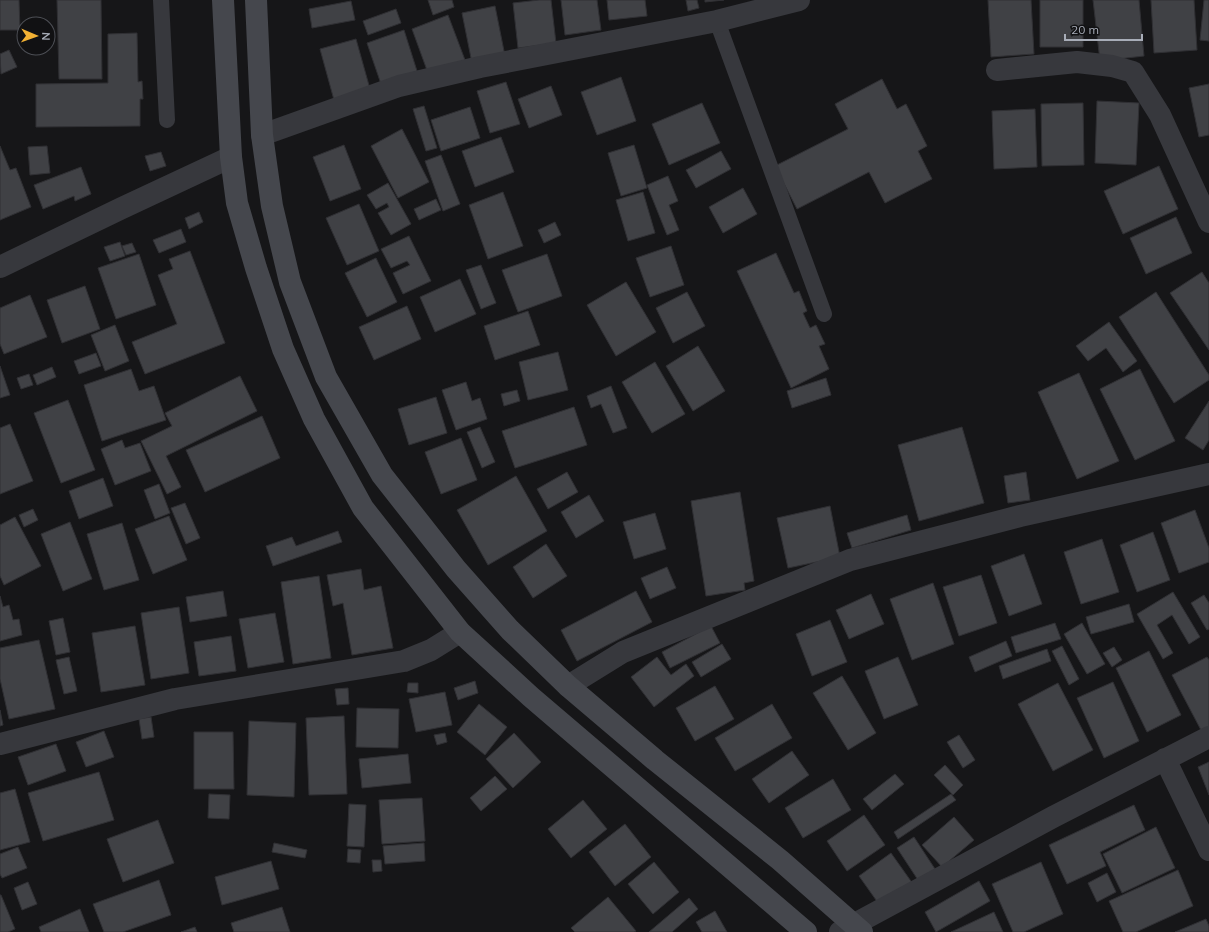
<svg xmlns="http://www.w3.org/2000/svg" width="1209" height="932" font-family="Mulish,sans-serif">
<rect width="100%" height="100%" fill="#161618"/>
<path fill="#404145" stroke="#303034" d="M0 0H19L20 30H0Z
M57 0H101L102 79H59Z
M428 0H452L454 7 433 15Z
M539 0H551L556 43 518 48 513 3Z
M561 0H597L601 30 565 35Z
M607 0H645L647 16 609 20Z
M686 0H697L699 8 688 11Z
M705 0H724L705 2Z
M988 0H1031L1034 54 991 57Z
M1040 0H1083V47H1040Z
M1093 0H1139L1144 56 1100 61Z
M1151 0H1194L1197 50 1154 53Z
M1204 0H1209V41L1200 40Z
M351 1 355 20 312 28 309 9Z
M495 6 505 56 472 63 462 13Z
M396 9 401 23 368 35 363 21Z
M448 15 465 60 428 73 412 29Z
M404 30 417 71 381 84 367 43Z
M137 33 138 82 142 81 143 99H140V126L36 127V84L108 83V34Z
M356 39 370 89 334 100 320 49Z
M9 50 17 67 1 74 0 54Z
M621 77 636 121 597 135 581 92Z
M882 79 897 109 906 104 927 146 918 151 932 179 885 203 869 172 797 209 775 166 848 129 835 104Z
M506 82 520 124 490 133 477 91Z
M1209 84V135L1199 137 1189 88Z
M551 86 562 115 529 128 518 99Z
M1097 101 1139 103 1136 165 1095 163Z
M702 103 720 143 669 165 652 124Z
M1083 103 1084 165 1042 166 1041 104Z
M424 106 437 148 426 151 413 109Z
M470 107 480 138 441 151 431 120Z
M1035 109 1037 167 994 169 992 111Z
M402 129 429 182 398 198 371 146Z
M501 137 514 172 475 187 462 151Z
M344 145 361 189 330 201 313 157Z
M634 145 647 188 621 196 608 153Z
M0 146 10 170 16 168 31 207 0 220Z
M47 146 50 173 30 175 28 147Z
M721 151 731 169 696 188 686 170Z
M161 152 166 166 150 171 145 156Z
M441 155 460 204 443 211 425 161Z
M1159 166 1178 209 1123 234 1104 191Z
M81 167 91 194 75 201 74 196 43 209 34 185Z
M668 176 678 201 669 205 679 230 667 235 647 185Z
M388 183 411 224 391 235 378 213 389 207 387 203 376 209 367 195Z
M743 188 757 214 723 233 709 207Z
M503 192 523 246 488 259 469 205Z
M643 192 655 233 628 241 616 200Z
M436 199 441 210 419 220 414 209Z
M359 204 379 251 347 265 326 218Z
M199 212 203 222 189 229 185 218Z
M1176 217 1192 253 1146 274 1130 238Z
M555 222 561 235 544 243 538 230Z
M181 229 186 242 159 253 153 240Z
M409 236 431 281 403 294 393 273 410 265 407 261 391 268 381 249Z
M120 242 125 256 110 261 104 247Z
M132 243 136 252 126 255 122 246Z
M671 246 684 285 650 297 636 258Z
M190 251 225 343 145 374 132 342 177 324 158 275 173 269 169 259Z
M776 253 794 293 799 291 807 311 803 313 810 328 816 325 825 344 819 346 829 369 791 388 737 271Z
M139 254 156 305 116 319 98 268Z
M547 254 562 296 518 312 502 270Z
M376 258 397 302 367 317 345 273Z
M481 265 496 303 481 309 466 270Z
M1202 272 1209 283V350L1170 293Z
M460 279 476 314 435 332 420 297Z
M626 282 656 332 616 356 587 305Z
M85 286 100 329 62 343 47 300Z
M687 292 705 326 673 343 656 308Z
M1156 292 1209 375V380L1174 403 1119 317Z
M30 295 47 337 4 354 0 344V308Z
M407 306 421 339 374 360 359 327Z
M528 311 540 345 495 360 484 326Z
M1109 322 1137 361 1123 372 1106 348 1088 361 1076 346Z
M115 325 129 361 105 371 91 335Z
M698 346 725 391 693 411 666 366Z
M558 352 568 390 528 400 519 362Z
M96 353 101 366 79 374 74 361Z
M655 362 685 414 652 433 622 382Z
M0 366 10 395 0 398Z
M52 367 56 377 37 385 33 375Z
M131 369 139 391 154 386 166 420 102 441 84 385Z
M1140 369 1175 441 1135 460 1100 389Z
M1079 373 1119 461 1077 479 1038 392Z
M29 374 33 385 21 389 17 378Z
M240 376 257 411 166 456 181 487 167 494 141 441 172 426 165 413Z
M826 378 831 395 792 408 787 391Z
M466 382 472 401 480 398 487 419 456 430 442 390Z
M611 386 627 428 613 433 601 404 591 408 587 396Z
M517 390 520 401 504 406 501 394Z
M436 397 447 433 409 445 398 409Z
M68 400 95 470 61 483 34 413Z
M1209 401V440L1203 450 1185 438Z
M574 407 587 445 515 468 502 431Z
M262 416 280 458 205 492 186 450Z
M10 424 33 481 0 494V428Z
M480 427 495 462 482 468 467 432Z
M962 427 984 503 919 521 898 445Z
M461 438 477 480 441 494 425 452Z
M122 440 125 448 140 443 151 471 115 485 101 449Z
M567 472 578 492 548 509 537 489Z
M1026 472 1030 500 1008 503 1004 476Z
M516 476 547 531 488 565 457 510Z
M103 478 113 506 79 519 69 491Z
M159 484 170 513 155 519 144 490Z
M740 492 754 581 744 583 745 590 706 596 691 501Z
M589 495 604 521 576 538 561 512Z
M185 503 200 538 186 544 171 508Z
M830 506 840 557 788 568 777 518Z
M33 509 38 520 24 527 19 515Z
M1195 510 1209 548V562L1179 573 1161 523Z
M655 513 666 549 634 559 623 522Z
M907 515 911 530 852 548 847 533Z
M169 516 187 560 153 574 135 529Z
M15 517 41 566 4 585 0 576V525Z
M70 522 92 579 63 591 41 534Z
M122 523 139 580 104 590 87 534Z
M338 531 342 542 273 566 266 546 292 537 296 546Z
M1153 532 1170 580 1137 592 1120 545Z
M1102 539 1119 592 1081 604 1064 552Z
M546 544 567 576 533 598 513 567Z
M1024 554 1042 604 1009 616 991 566Z
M667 567 676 588 650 599 641 578Z
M361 569 364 590 381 586 393 648 352 655 343 603 333 606 327 575Z
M981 575 997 623 959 636 943 587Z
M319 576 331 658 293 664 281 582Z
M933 583 954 644 912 660 890 599Z
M223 591 227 616 190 622 186 597Z
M636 591 652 622 577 661 561 630Z
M1173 592 1200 637 1189 644 1172 615 1157 625 1173 653 1163 659 1137 614Z
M871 594 884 624 849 639 836 610Z
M1204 595 1209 603V629L1207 630 1191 603Z
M0 596 3 607 9 605 13 620 19 619 22 635 0 641Z
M1129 604 1134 622 1091 634 1086 617Z
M179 607 189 673 151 679 141 613Z
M275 613 284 662 248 668 239 619Z
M63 618 70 652 56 655 49 621Z
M830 620 847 662 812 676 796 634Z
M1055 623 1061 639 1016 653 1011 637Z
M1082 623 1105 664 1087 674 1064 634Z
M135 626 145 685 101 692 92 633Z
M711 626 720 643 670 668 662 652Z
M231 636 236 671 199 676 194 642Z
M39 640 55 709 9 719 0 679V648Z
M1006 641 1012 656 975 672 969 657Z
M722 644 731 659 701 677 692 662Z
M1062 646 1079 679 1069 685 1052 651Z
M1114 647 1122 660 1112 667 1103 653Z
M1047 649 1051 661 1003 679 999 666Z
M1149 651 1181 715 1147 732 1116 668Z
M69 657 77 691 64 694 56 660Z
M657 657 671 675 686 664 694 676 654 707 631 677Z
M898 657 918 705 884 719 865 671Z
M1207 657 1209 660V728L1202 732 1172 675Z
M842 676 876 733 848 750 813 693Z
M475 681 478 693 458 700 454 688Z
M1113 682 1139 741 1104 758 1077 698Z
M408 683H418V693L407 692Z
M1058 683 1093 750 1053 771 1018 704Z
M715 686 734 719 695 741 676 708Z
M348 688 349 704 337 705 335 689Z
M445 692 452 725 416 732 409 699Z
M479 704 507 727 485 755 457 732Z
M772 704 792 738 735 771 715 738Z
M357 708 399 709 398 748 356 747Z
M0 710 3 725 0 726Z
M344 716 347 794 309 795 306 718Z
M151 717 154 737 142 739 139 719Z
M249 721 296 723 294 797 247 795Z
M104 731 114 757 86 767 76 742Z
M194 732H233L234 789H194Z
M445 733 447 742 437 745 434 735Z
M514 733 541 762 513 788 486 759Z
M959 735 975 760 963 768 947 742Z
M56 744 66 771 28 785 18 757Z
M792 751 809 775 769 803 752 779Z
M408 754 411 783 362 788 359 759Z
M1209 762V795L1198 767Z
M945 765 963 785 953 795 934 775Z
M99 772 114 820 43 841 28 793Z
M895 774 904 784 872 810 863 799Z
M495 776 507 789 481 811 470 798Z
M833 779 851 810 803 838 785 808Z
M15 789 30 842 0 850V793Z
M209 794 230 795 229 819 208 818Z
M951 794 956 800 898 839 894 832Z
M422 798 425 841 382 844 379 800Z
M583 800 607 829 571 858 548 829Z
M349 804 366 805 364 847 347 846Z
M1134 805 1145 830 1100 852 1106 866 1067 884 1049 845Z
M864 815 885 845 847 871 827 841Z
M954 817 974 840 942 867 922 845Z
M158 820 174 863 123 882 107 839Z
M625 824 651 857 615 886 589 852Z
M1156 827 1175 868 1122 893 1103 854Z
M914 837 935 869 918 880 897 848Z
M274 843 307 850 305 858 272 852Z
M424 843 425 861 385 864 383 846Z
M18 847 27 868 2 878 0 874V854Z
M348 849 361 850 360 863 347 862Z
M891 853 913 884 881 907 859 876Z
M372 860H381L382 871 373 872Z
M271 861 279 889 222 905 215 877Z
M654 862 679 892 653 914 628 884Z
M1041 862 1063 914 1024 932H1013L992 884Z
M1178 870 1193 906 1136 932H1123L1109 901Z
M1107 873 1116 892 1097 902 1088 883Z
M159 880 171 915 123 932H104L93 904Z
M979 881 990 901 936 932 925 912Z
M28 882 37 904 22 910 14 888Z
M0 895H1L15 929 8 932H0Z
M608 897 636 931 634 932H575L571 928Z
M689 898 698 909 672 932H649Z
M282 907 290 932H234L231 923Z
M80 909 89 932H41L39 927Z
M715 911 727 932H702L696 922Z
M994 912 1003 932H951Z
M1206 919 1209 926V932H1175Z
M195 927 197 932H181Z"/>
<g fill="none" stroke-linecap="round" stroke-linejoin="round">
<path stroke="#37383d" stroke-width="16" d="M161 0 167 120
M717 21 824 314"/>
<path stroke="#37383d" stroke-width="22" d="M997 70 1077 62 1112 66 1133 72 1160 115 1209 222
M262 135 399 86 480 67 717 21 799 0
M0 267 122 208 231 157
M568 686 623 652 850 560 1020 516 1209 474
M0 744 175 699 404 661 431 650 460 632
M1165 759 1209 850
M840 932 1053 817 1209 737"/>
<path stroke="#45474d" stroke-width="22" d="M223 0 231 157 237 203 256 268 283 349 314 419 363 508 460 632 531 697 806 932
M256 0 262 135 272 206 290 282 326 377 382 475 456 569 510 630 568 686 655 760 780 860 862 932"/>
</g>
<g transform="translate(36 36) rotate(92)"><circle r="19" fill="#111113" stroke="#4d4f55"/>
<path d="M0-3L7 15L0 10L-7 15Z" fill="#f2b134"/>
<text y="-6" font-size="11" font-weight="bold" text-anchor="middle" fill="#a8adb8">N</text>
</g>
<path d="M1065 34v6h77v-6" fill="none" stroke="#a8adb8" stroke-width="2"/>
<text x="1071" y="34" font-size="12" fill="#a8adb8" stroke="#111113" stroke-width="3" paint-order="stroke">20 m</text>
</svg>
